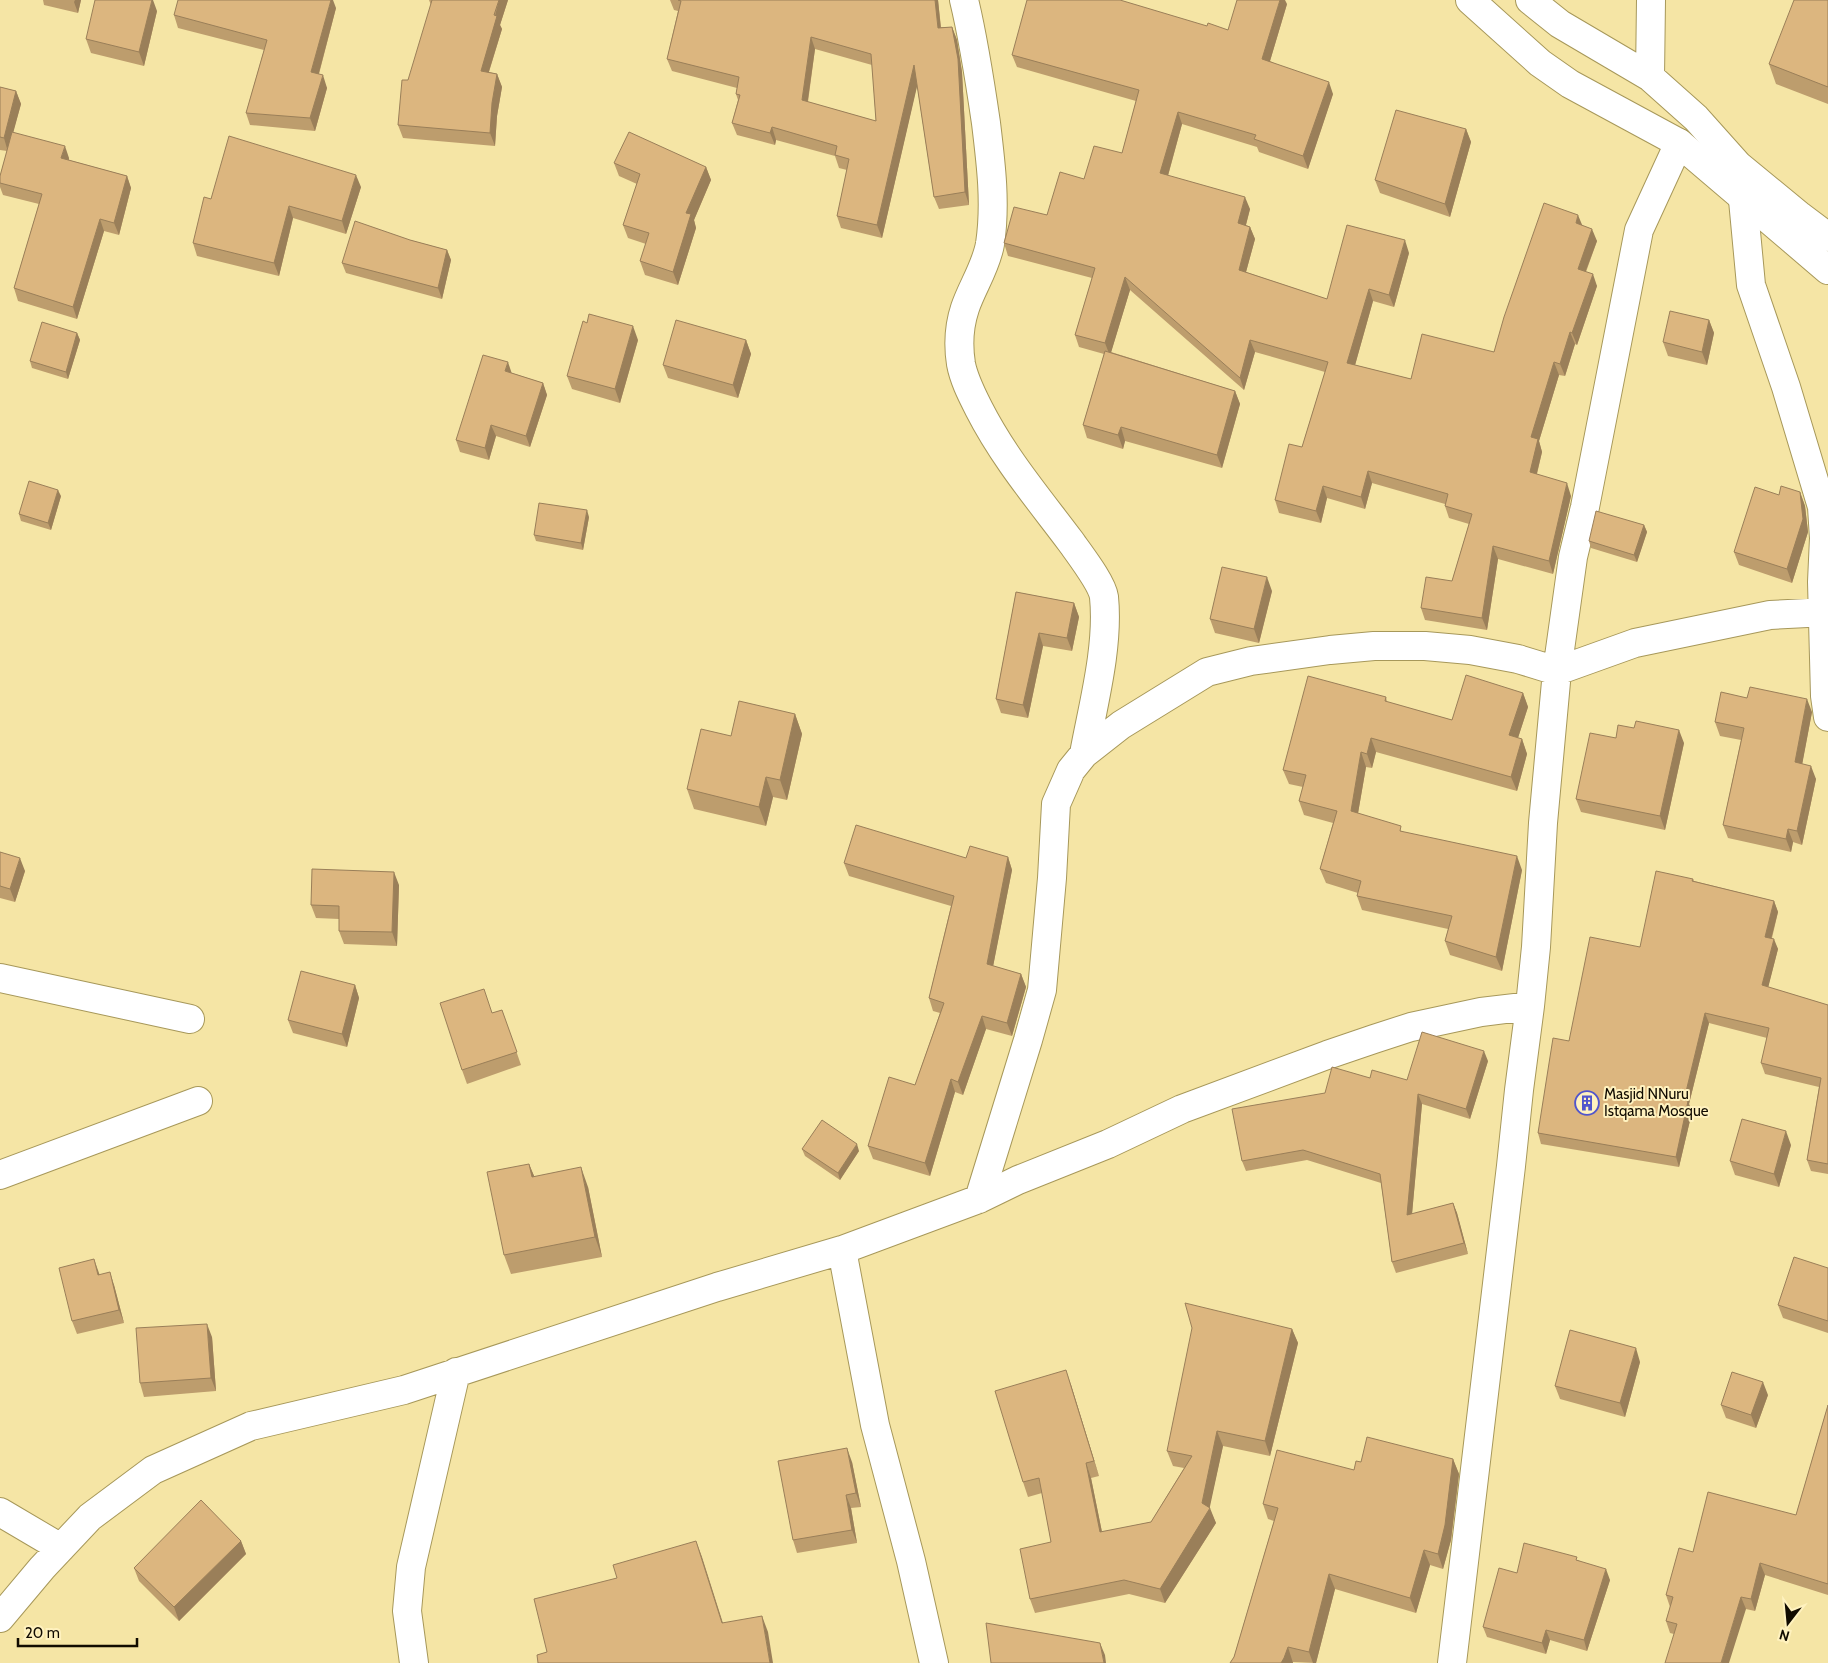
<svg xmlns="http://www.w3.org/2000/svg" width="1828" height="1663" font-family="Cabin,sans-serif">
<rect width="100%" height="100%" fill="#f5e5a5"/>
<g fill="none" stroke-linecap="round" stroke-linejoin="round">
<g stroke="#a7985a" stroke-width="30">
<path id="minor" d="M964 0C974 41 980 82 986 123 991 164 996 204 990 244 986 267 972 287 965 308 959 326 958 345 961 364 964 380 972 395 979 409 1004 458 1038 498 1071 542 1080 555 1102 583 1104 597 1109 647 1093 705 1084 754
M1530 0 1560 24 1650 77 1696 118 1738 165 1800 216 1828 237
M1650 77 1651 0
M1743 200 1751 285 1786 387 1822 507 1824 538 1822 582 1825 696 1828 717
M0 978 190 1019
M0 1175 198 1101
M979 1199 1028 1040 1042 990 1052 878 1056 804 1071 770 1084 754 1121 725 1207 672 1251 661 1330 650 1374 646H1425L1470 650 1518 659 1557 671 1635 643 1770 615 1828 612
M842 1250 875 1425 911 1561 934 1663
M0 1512 61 1548
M0 1618 42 1568 90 1517 153 1470 251 1426 404 1390 717 1287 842 1250 979 1199 1018 1180 1108 1144 1182 1109 1327 1055 1374 1039 1411 1027 1481 1012 1530 1006
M414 1663 407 1611 411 1567 456 1372
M1452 1663 1511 1166 1519 1090 1530 1006 1536 947 1543 823 1557 671 1573 557 1585 507 1639 230 1679 143"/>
</g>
<g stroke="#a7985a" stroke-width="30">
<path id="tertiary" d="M1470 0 1540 63 1570 84 1679 143 1828 270"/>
</g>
<use href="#minor" stroke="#fff" stroke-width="28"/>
<use href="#tertiary" stroke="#fff" stroke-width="28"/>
</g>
<path fill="#bd9d6d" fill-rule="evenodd" d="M43 0H81L78 13 44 5Z
M429 0H508L500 25 502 29 489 72 497 74 502 87 497 116 495 146 403 138 398 125 431 5Z
M670 0H938L941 27H952L957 40 962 72 969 205 939 209 934 197 917 85 882 238 841 228 837 216 847 170 839 168 835 156 776 140 775 145 737 135 732 123 738 100 736 94 737 88 672 71 667 59 678 11 674 10ZM815 49 872 65 876 121 808 102Z
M1828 0V104L1776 84 1769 64Z
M1287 4 1270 61 1333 94 1308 169 1259 152 1257 147 1182 124 1168 176 1250 209 1246 225 1250 227 1255 239 1246 272 1327 299 1409 253 1394 307 1373 301 1355 365 1411 379 1494 352 1582 225 1597 241 1586 272 1597 286 1577 345 1575 344 1565 376 1559 375 1539 441 1542 452 1537 474 1571 496 1553 574 1498 559 1487 630 1425 620 1421 608 1452 581 1469 524 1449 518 1445 506V504L1372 483 1365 509 1327 498 1321 523 1279 513 1275 500 1302 447 1325 372 1255 352 1244 390 1130 290 1111 352 1235 391 1240 404 1222 468 1125 441 1123 449 1087 438 1083 425 1104 354 1079 347 1075 335 1092 278 1008 256 1004 243 1047 215 1084 179 1122 153 1136 101 1017 67 1012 55 1207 26 1228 30Z
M336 8 319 74 327 88 315 131 250 125 246 113 264 50 178 28 174 15Z
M157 11 144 66 91 53 86 39Z
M0 87 16 91 21 104 13 132 69 158V160L127 176 131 188 119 235 104 231 77 319 18 301 14 288 39 204 3 195 0 187V176L7 151 0 150Z
M1466 129 1471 142 1450 217 1380 193 1375 180Z
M614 163 706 167 711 180 694 220 696 228 678 285 645 275 640 261 646 244 628 238 623 225 637 184 619 176Z
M361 187 346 234 293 218 279 276 197 256 193 243 211 199Z
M410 240 447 250 451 260 442 299 346 273 342 263Z
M1709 320 1714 333 1707 365 1668 356 1663 342Z
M77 333 80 340 68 379 32 368 30 361Z
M638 340 620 403 572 389 567 376Z
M746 340 751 354 738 398 668 378 663 365Z
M512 373 543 383 547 395 530 447 496 436 489 460 460 452 456 440Z
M1800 492 1805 506 1808 532 1792 583 1739 565 1734 552 1779 495Z
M61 496 51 530 21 521 19 514Z
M589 517 583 550 536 541 534 535Z
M1644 525 1647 532 1637 562 1591 548 1589 541Z
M1272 591 1259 643 1215 633 1210 619Z
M1016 592 1074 603 1079 617 1072 651 1043 646 1028 718 1001 713 996 699Z
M1523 693 1528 707 1518 738 1522 739 1527 754 1517 791 1376 752 1372 768 1366 767 1358 813 1404 832 1522 870 1502 971 1450 955 1445 941 1448 929 1362 910 1357 896 1358 893 1326 883 1320 869 1333 823 1304 815 1299 801 1303 787 1289 784 1283 770 1386 697 1387 702 1452 720Z
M1812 712 1802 764 1816 779 1802 845 1793 842 1791 852 1728 838 1723 825 1741 740 1720 736 1715 722Z
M795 714 802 734 787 800 773 797 766 826 694 809 687 789 731 736Z
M1634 728 1684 743 1665 830 1581 812 1576 799 1616 738Z
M0 852 25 871 15 902 0 898Z
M1008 857 1012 870 993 966 1021 974 1026 987 1012 1036 986 1029 963 1095 955 1092 930 1176 873 1159 868 1146 915 1085 940 1013 933 1011 929 998 951 906 849 876 844 863Z
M1693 879 1694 881 1774 901 1778 912 1772 938 1778 949 1768 987 1828 1005V1174L1811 1171 1807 1160 1819 1087 1765 1074 1761 1063 1767 1038 1709 1023 1689 1104 1692 1112 1679 1167 1541 1144 1538 1133 1569 1041 1640 947Z
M399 885 397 946 344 944 339 931V919L316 918 311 905Z
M355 985 359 998 347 1047 293 1033 288 1020Z
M502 1010 521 1065 467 1084 462 1070 493 1013Z
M1488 1061 1470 1119 1422 1104 1412 1214 1453 1203 1457 1213 1468 1254 1396 1273 1392 1262 1381 1183 1307 1160 1246 1171 1242 1161 1325 1093 1370 1078 1407 1080Z
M1791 1145 1779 1187 1735 1175 1730 1161Z
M802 1149 859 1151 840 1180 805 1156Z
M529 1164 534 1176 588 1187 602 1257 511 1274 504 1255Z
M1828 1268V1333L1783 1318 1778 1305Z
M99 1274 114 1285 124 1323 77 1334 72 1321Z
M1292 1329 1298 1343 1270 1456 1223 1446 1209 1508 1216 1523 1165 1603 1129 1594 1035 1613 1030 1599 1051 1542 1042 1493 1028 1497 1023 1482 1071 1385 1099 1476 1091 1478 1102 1532 1151 1522 1184 1468 1173 1466 1167 1451Z
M212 1337 216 1391 144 1397 140 1383Z
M1640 1362 1625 1417 1560 1399 1555 1386Z
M1768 1395 1756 1428 1726 1418 1721 1405Z
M1828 1405V1595L1765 1575 1755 1611 1746 1609 1674 1634 1670 1633 1666 1621 1670 1607 1666 1595 1693 1552 1796 1515Z
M1453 1459 1459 1474 1451 1540 1443 1569 1430 1565 1416 1613 1335 1589 1316 1663 1293 1662V1663H1230L1234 1657 1274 1521 1268 1519 1263 1504 1354 1470 1361 1462Z
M852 1462 861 1507 851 1508 857 1543 797 1553 793 1540Z
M241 1541 246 1554 179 1621 139 1581 134 1568Z
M1578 1560 1610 1580 1587 1651 1550 1640 1546 1654 1487 1637 1483 1627 1517 1573Z"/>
<path fill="#9a7f59" d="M75 0H81L78 13 74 2Z
M152 0H153L157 11 144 66 139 52Z
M331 0H333L336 8 316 84 311 72Z
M499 0H508L500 25 502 29 485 84 481 71Z
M935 0H938L942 40 938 28Z
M1280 0H1285L1287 4 1267 71 1262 59Z
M952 27 957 40 962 72 969 205 965 192Z
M811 37 815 49 806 113 802 100Z
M914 65 919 78 882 238 877 225Z
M497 74 502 87 497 116 495 146 490 133 492 103Z
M323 75 327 88 315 131 310 118Z
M1329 82 1333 94 1308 169 1303 156Z
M16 91 21 104 8 152 4 138Z
M1178 112 1182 124 1165 186 1160 173Z
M772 127 776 140 775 145 770 133Z
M1466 129 1471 142 1450 217 1445 204Z
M65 146 69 158 66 171 61 158Z
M706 167 711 180 694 220 696 228 678 285 673 272 686 213Z
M356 175 361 187 346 234 342 221Z
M127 176 131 188 119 235 114 223Z
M1245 197 1250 209 1243 236 1238 223Z
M289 206 293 218 279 276 274 263Z
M1578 215 1583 227 1576 223Z
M100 219 104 231 77 319 73 307Z
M1250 227 1255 239 1243 283 1239 270Z
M1592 229 1597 241 1582 281 1578 269Z
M1405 240 1409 253 1394 307 1389 295Z
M447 250 451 260 442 299 438 288Z
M1593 274 1597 286 1577 345 1572 333Z
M1125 277 1130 290 1110 356 1105 343Z
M1369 289 1373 301 1352 376 1347 363Z
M1709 320 1714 333 1707 365 1702 352Z
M633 326 638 340 620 403 615 389Z
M1570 332 1575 344 1565 376 1560 364Z
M77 333 80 340 68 379 66 372Z
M746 340 751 354 738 398 733 385Z
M1250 340 1255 352 1244 390 1240 378Z
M508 362 512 374 505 371Z
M1554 362 1559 375 1539 441 1542 452 1534 485 1530 472 1531 437Z
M543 383 547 395 530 447 526 436Z
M1235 391 1240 404 1222 468 1217 455Z
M491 425 496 436 489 460 485 448Z
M1121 427 1125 441 1123 449 1118 435Z
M1368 471 1372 483 1365 509 1361 497Z
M1567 483 1571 496 1553 574 1549 561Z
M1323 486 1327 498 1321 523 1316 511Z
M58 490 61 496 51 530 48 523Z
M1800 492 1805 506 1808 532 1792 583 1787 569Z
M587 510 589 517 583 550 581 543Z
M1644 525 1647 532 1637 562 1634 555Z
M1493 546 1498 559 1487 630 1482 618Z
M1267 577 1272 591 1259 643 1254 629Z
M1074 603 1079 617 1072 651 1067 638Z
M1039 633 1043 646 1028 718 1023 705Z
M1523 693 1528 707 1514 750 1509 735Z
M1807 699 1812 712 1800 776 1795 762Z
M795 714 802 734 787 800 780 780Z
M1679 730 1684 743 1665 830 1660 816Z
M1371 738 1376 752 1372 768 1367 754Z
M1522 739 1527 754 1517 791 1511 777Z
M1361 752 1366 767 1356 825 1351 811Z
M1811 766 1816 779 1802 845 1797 831Z
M766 777 773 797 766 826 759 807Z
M1788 829 1793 842 1791 852 1786 839Z
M1517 856 1522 870 1502 971 1496 957Z
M1008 857 1012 870 991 977 987 964Z
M20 858 25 871 15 902 10 889Z
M394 872 399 885 397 946 392 932Z
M1774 901 1778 912 1769 947 1765 937Z
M1774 939 1778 949 1766 996 1762 985Z
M1021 974 1026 987 1012 1036 1007 1023Z
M355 985 359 998 347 1047 342 1034Z
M1705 1013 1709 1023 1689 1104 1692 1112 1679 1167 1676 1157 1684 1100Z
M982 1016 986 1029 963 1095 958 1082Z
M1484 1051 1488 1061 1470 1119 1466 1109Z
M951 1079 955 1092 930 1176 925 1163Z
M1418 1094 1422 1104 1411 1225 1407 1215Z
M1786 1131 1791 1145 1779 1187 1774 1174Z
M857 1144 859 1151 840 1180 838 1173Z
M529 1164 537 1183 532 1177Z
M581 1167 588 1187 602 1257 595 1237Z
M1453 1203 1457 1213 1468 1254 1464 1243Z
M94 1259 99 1273 103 1288 98 1275Z
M110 1272 114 1285 124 1323 119 1310Z
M207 1324 212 1337 216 1391 211 1378Z
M1292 1329 1298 1343 1270 1456 1265 1441Z
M1636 1348 1640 1362 1625 1417 1620 1403Z
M1066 1370 1071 1385 1099 1476 1094 1461Z
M1763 1382 1768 1395 1756 1428 1751 1415Z
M1217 1431 1223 1446 1209 1511 1210 1508 1216 1523 1165 1603 1160 1589 1202 1503Z
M847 1448 852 1462 861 1507 856 1493Z
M1453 1459 1459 1474 1451 1540 1443 1569 1438 1554Z
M1086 1463 1091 1478 1105 1547 1100 1532Z
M846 1495 851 1508 857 1543 852 1530Z
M241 1541 246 1554 179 1621 174 1607Z
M696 1541 702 1557 728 1639 722 1623Z
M1424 1550 1430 1565 1416 1613 1410 1598Z
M1760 1563 1765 1575 1755 1611 1751 1599Z
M1606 1569 1610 1580 1587 1651 1584 1640Z
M1329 1574 1335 1589 1316 1663H1313L1309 1652Z
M1741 1597 1746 1609 1729 1663H1721Z
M762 1616 768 1632 773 1663H770Z
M1546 1630 1550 1640 1546 1654 1542 1643Z
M1100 1643 1105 1655 1106 1663H1104Z
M1288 1647 1293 1663H1281Z"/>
<path fill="#dcb67f" stroke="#9a7f59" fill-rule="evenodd" d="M95 0H152L139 52 86 39Z
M178 0H331L311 72 323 75 310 118 246 113 267 40 174 15Z
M432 0H499L494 15 497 16 481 71 497 74 492 103 490 133 398 125 402 80H408Z
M678 0H935L938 28 952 27 958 59 965 192 934 197 914 65 877 225 837 216 849 159 835 155 837 146 772 127 770 133 732 123 740 95 736 94 739 77 667 59 681 1ZM811 37 871 54 876 121 802 100Z
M1027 0H1120L1207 26 1208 23 1228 30 1237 0H1280L1262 59 1329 82 1303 156 1254 139 1256 135 1178 112 1160 173 1245 197 1238 223 1250 227 1239 270 1327 299 1347 225 1405 240 1389 295 1369 289 1347 363 1411 379 1422 334 1494 352 1504 317 1544 203 1578 215 1576 223 1592 229 1578 269 1593 274 1572 333 1570 332 1560 364 1554 362 1531 437 1538 439 1530 472 1567 483 1549 561 1493 546 1482 618 1421 608 1426 577 1452 581 1472 514 1445 506 1448 494 1368 471 1361 497 1323 486 1316 511 1275 500 1289 444 1302 447 1328 362 1250 340 1240 378 1125 277 1105 343 1075 335 1095 268 1004 243 1014 207 1047 215 1060 172 1084 179 1094 146 1122 153 1139 90 1012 55Z
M1794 0H1828V87L1769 64Z
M0 87 16 91 4 138 0 137Z
M1396 110 1466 129 1445 204 1375 180Z
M12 132 65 146 61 158 127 176 114 223 100 219 73 307 14 288 42 194 0 183V176Z
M629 132 706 167 686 213 691 214 673 272 640 261 649 233 623 225 640 174 614 163Z
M229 136 356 175 342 221 289 206 274 263 193 243 204 197 211 199Z
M355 221 410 240 447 250 438 288 342 263Z
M1670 311 1709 320 1702 352 1663 342Z
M589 314 633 326 615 389 567 376 583 321 587 323Z
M676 320 746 340 733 385 663 365Z
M42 322 77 333 66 372 30 361Z
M1105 351 1235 391 1217 455 1121 427 1118 435 1083 425Z
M483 355 508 362 505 371 543 383 526 436 491 425 485 448 456 440Z
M29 481 58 490 48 523 19 514Z
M1781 486 1800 492 1803 519 1787 569 1734 552 1755 487 1779 495Z
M539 503 587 510 581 543 534 535Z
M1596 511 1644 525 1634 555 1589 541Z
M1222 567 1267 577 1254 629 1210 619Z
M1016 592 1074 603 1067 638 1039 633 1023 705 996 699Z
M1466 675 1523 693 1509 735 1522 739 1511 777 1371 738 1367 754 1361 752 1351 811 1401 826 1400 831 1517 856 1496 957 1445 941 1452 916 1357 896 1361 881 1320 869 1337 811 1299 801 1306 775 1283 770 1308 676 1386 697 1385 701 1452 720Z
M1750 687 1807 699 1795 762 1811 766 1797 831 1788 829 1786 839 1723 825 1744 728 1715 722 1721 692 1747 698Z
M739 701 795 714 780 780 766 777 759 807 687 789 701 729 731 736Z
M1636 721 1679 730 1660 816 1576 799 1590 733 1616 738 1618 725 1634 728Z
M856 825 966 858 970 846 1008 857 987 964 1021 974 1007 1023 982 1016 958 1082 951 1079 925 1163 868 1146 889 1077 915 1085 944 1003 929 998 954 896 844 863Z
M0 852 20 858 10 889 0 886Z
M312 869 394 872 392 932 339 931V906L311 905Z
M1656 871 1693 879 1692 881 1774 901 1765 937 1774 939 1762 985 1828 1005V1164L1807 1160 1821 1078 1761 1063 1769 1028 1705 1013 1684 1100 1688 1101 1676 1157 1538 1133 1553 1038 1569 1041 1590 937 1640 947Z
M301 971 355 985 342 1034 288 1020Z
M484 989 492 1013 502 1010 517 1052 462 1070 440 1003Z
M1422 1032 1484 1051 1466 1109 1418 1094 1407 1215 1453 1203 1464 1243 1392 1262 1380 1174 1303 1150 1242 1161 1232 1109 1325 1093 1332 1067 1370 1078 1372 1070 1407 1080Z
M1742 1119 1786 1131 1774 1174 1730 1161Z
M822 1120 857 1144 838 1173 802 1149Z
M529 1164 532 1177 581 1167 595 1237 504 1255 487 1172Z
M1794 1257 1828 1268V1321L1778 1305Z
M94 1259 98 1275 110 1272 119 1310 72 1321 59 1268Z
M1185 1303 1292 1329 1265 1441 1217 1431 1202 1503 1210 1508 1160 1589 1124 1580 1030 1599 1020 1549 1051 1542 1039 1478 1023 1482 995 1391 1066 1370 1094 1461 1086 1463 1100 1532 1151 1522 1192 1456 1167 1451 1192 1328Z
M207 1324 211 1378 140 1383 136 1328Z
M1570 1330 1636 1348 1620 1403 1555 1386Z
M1732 1372 1763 1382 1751 1415 1721 1405Z
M1828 1405V1584L1760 1563 1751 1599 1741 1597 1721 1663H1665L1677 1624 1666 1621 1673 1597 1666 1595 1679 1548 1693 1552 1708 1492 1796 1515Z
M1367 1437 1453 1459 1445 1525 1438 1554 1424 1550 1410 1598 1329 1574 1309 1652 1288 1647 1284 1658 1281 1663H1230L1234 1657 1278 1508 1263 1504 1277 1450 1354 1470 1356 1461 1361 1462Z
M847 1448 856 1493 846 1495 852 1530 793 1540 778 1461Z
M201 1500 241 1541 174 1607 134 1568Z
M696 1541 722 1623 762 1616 770 1663H538L537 1655 547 1652 534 1599 617 1578 613 1565Z
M1524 1543 1577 1557 1576 1560 1606 1569 1584 1640 1546 1630 1542 1643 1483 1627 1499 1568 1517 1573Z
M986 1623 1100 1643 1104 1663H991Z"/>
<defs>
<g id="building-ring" transform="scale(1.25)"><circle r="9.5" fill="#fff2bf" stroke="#5155cc" stroke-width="1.5"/><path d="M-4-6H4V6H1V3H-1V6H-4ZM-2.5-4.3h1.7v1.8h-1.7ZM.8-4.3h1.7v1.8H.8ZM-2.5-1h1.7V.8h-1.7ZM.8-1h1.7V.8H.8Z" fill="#5155cc"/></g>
</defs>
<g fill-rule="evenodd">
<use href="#building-ring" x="1587" y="1103"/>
</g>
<g text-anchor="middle" stroke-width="4" stroke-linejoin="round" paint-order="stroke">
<g font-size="15" fill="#110b00" stroke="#fff2bf" text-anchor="start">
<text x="1604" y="1099">Masjid NNuru<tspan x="1604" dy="17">Istqama Mosque</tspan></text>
</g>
</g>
<g transform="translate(1788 1623) rotate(196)" stroke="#fff2bf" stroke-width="4" paint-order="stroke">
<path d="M0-4L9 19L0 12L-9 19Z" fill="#110b00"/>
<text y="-8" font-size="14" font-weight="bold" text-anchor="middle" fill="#110b00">N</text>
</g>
<path d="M18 1638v8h119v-8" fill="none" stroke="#110b00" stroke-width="2.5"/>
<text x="25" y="1638" font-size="15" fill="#110b00" stroke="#fff2bf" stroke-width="4" paint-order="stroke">20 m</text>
</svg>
